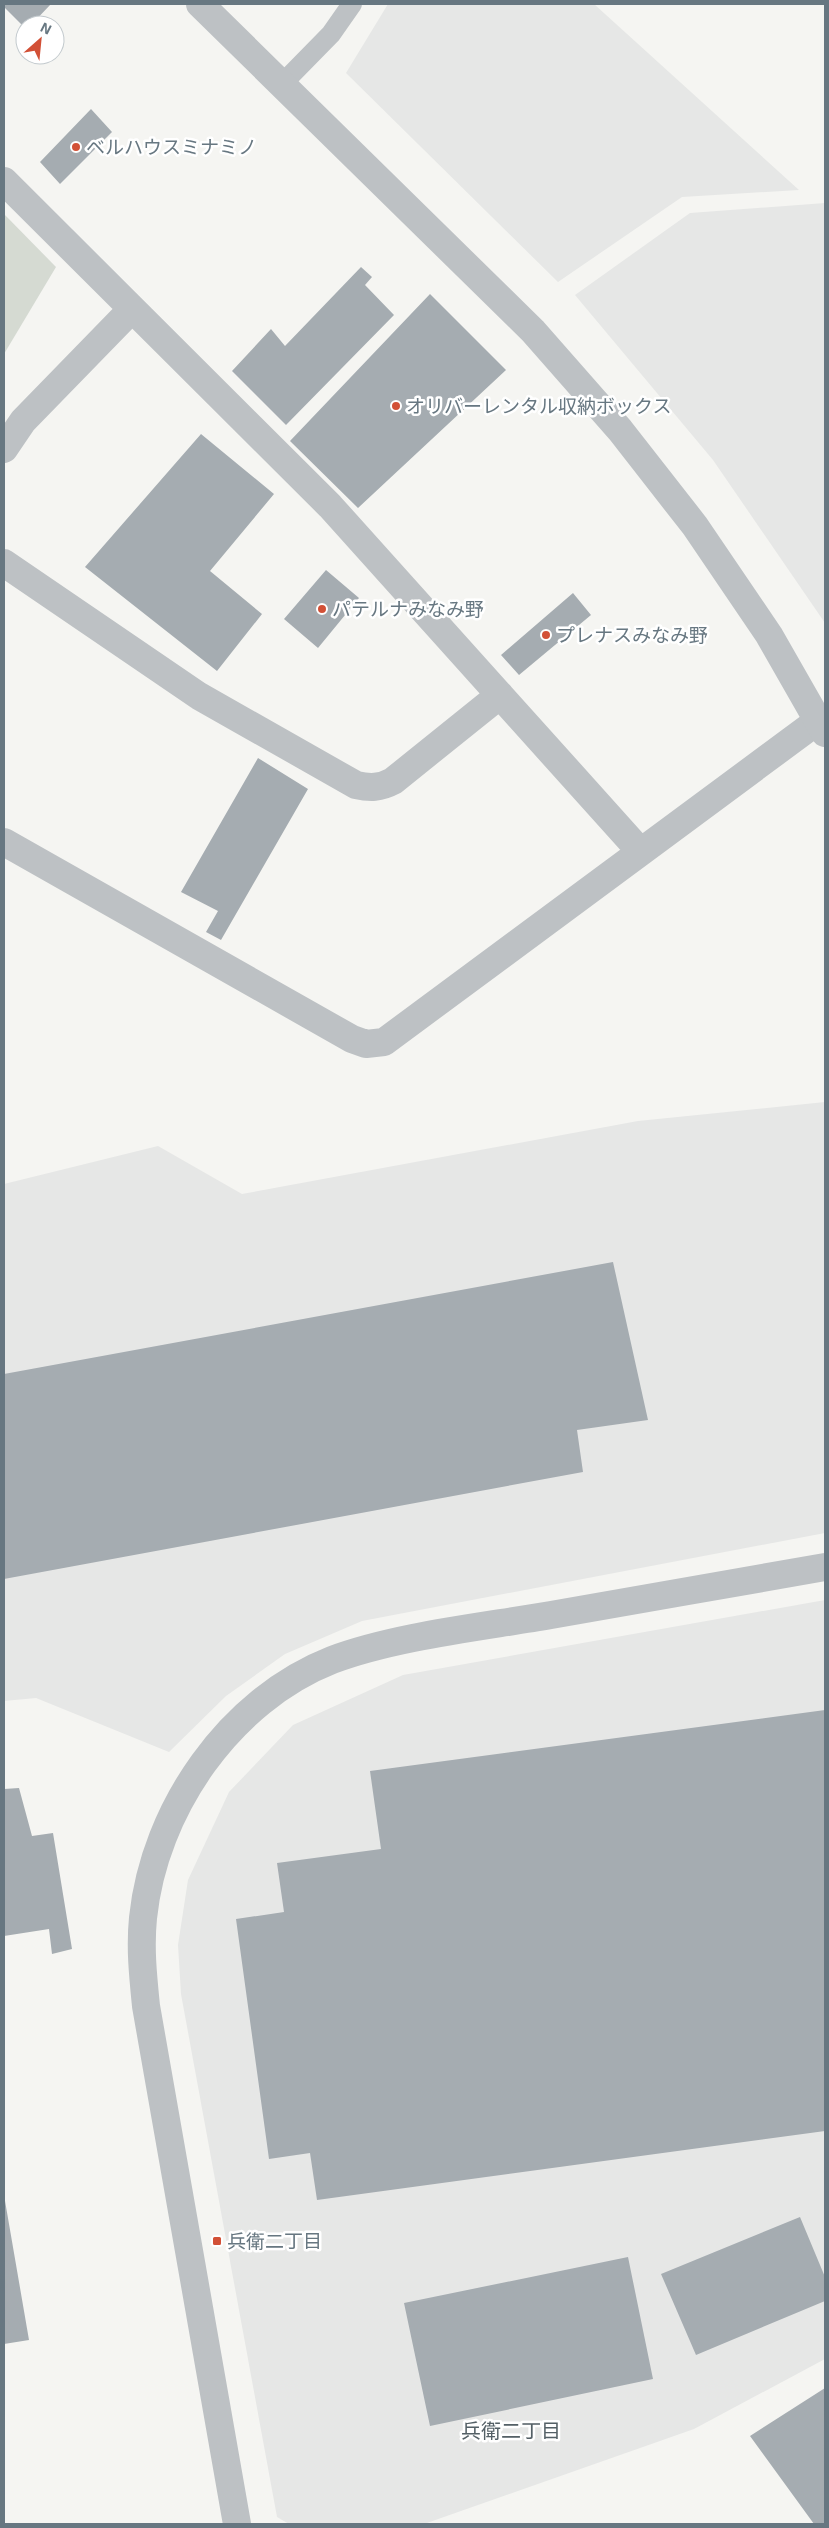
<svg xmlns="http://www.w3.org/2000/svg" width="829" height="2528" font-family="'Exo 2','Noto Sans JP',sans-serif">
<rect width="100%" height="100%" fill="#f5f5f2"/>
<path fill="#e6e7e6" d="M388 4H594L799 190 682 197 558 282 346 73Z
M825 203V623L713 460 575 295 690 213Z
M825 1102V1533L362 1621 285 1654 226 1696 169 1752 36 1698 4 1701V1184L158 1146 242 1194 638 1121Z
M825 1600V2359L694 2429 424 2524H289L277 2517 181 1994 178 1945 188 1880 229 1792 293 1725 403 1675Z"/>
<path fill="#d5dad2" d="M4 214 56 267 4 354Z"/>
<path fill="#a5acb1" d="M4 4H51L31 25H25V28L4 7Z
M91 109 112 132 60 184 40 162Z
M361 267 372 277 365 285 394 315 286 425 232 371 271 329 285 346Z
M430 294 506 370 358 508 290 441Z
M201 434 274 494 210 571 262 614 217 671 85 567Z
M326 570 359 598 318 648 284 619Z
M573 593 591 615 519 675 501 655Z
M258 758 308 789 221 940 206 932 218 911 181 892Z
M613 1262 648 1420 577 1430 583 1472 4 1579V1374Z
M825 1710V2131L317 2200 310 2153 269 2159 236 1919 284 1912 277 1863 381 1849 370 1771Z
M19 1788 32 1836 53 1833 72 1949 52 1954 49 1929 4 1936V1789Z
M4 2195 29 2340 4 2344Z
M800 2217 825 2277V2301L696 2355 661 2274Z
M628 2257 653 2379 430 2426 404 2303Z
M825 2388V2524H814L750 2436Z"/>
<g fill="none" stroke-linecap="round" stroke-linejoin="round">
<path stroke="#bdc1c4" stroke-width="20" d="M282 84 331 34 352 4"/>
<path stroke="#bdc1c4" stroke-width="28" d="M4 181 330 506 640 851
M4 449 23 421 132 309
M4 563 199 696 356 785C370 788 380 788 393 781L500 695
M4 842 352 1039 366 1044 384 1042 819 720"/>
<path stroke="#bdc1c4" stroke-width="28" d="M200 4 533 331 620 430 695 526 769 635 825 733
M237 2524 146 2006C143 1976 140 1948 143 1918 154 1809 230 1700 332 1660 396 1636 482 1627 551 1615 642 1599 734 1583 825 1567"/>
</g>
<g fill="#d25036" stroke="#fff" stroke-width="2">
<circle cx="76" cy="147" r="5"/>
<circle cx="396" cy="406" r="5"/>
<circle cx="322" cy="609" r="5"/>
<circle cx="546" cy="635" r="5"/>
<rect x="212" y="2236" width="10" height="10" rx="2.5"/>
</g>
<g text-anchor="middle" stroke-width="5" stroke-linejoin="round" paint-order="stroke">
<g font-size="19" fill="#677781" stroke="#fff" text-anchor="start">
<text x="86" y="154">ベルハウスミナミノ</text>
<text x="406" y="413">オリバーレンタル収納ボックス</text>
<text x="332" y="616">パテルナみなみ野</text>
<text x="556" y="642">プレナスみなみ野</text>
<text x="227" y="2248">兵衛二丁目</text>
</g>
<g font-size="20" fill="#546066" stroke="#fff">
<text x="511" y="2438">兵衛二丁目</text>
</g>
</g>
<rect width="829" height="2528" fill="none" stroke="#677781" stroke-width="10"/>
<g transform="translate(40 40) rotate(27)"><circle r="24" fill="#ffffff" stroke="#c2c9cd"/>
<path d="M0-4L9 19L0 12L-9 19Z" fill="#d25036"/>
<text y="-8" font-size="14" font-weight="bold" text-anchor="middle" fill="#677781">N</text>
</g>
</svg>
